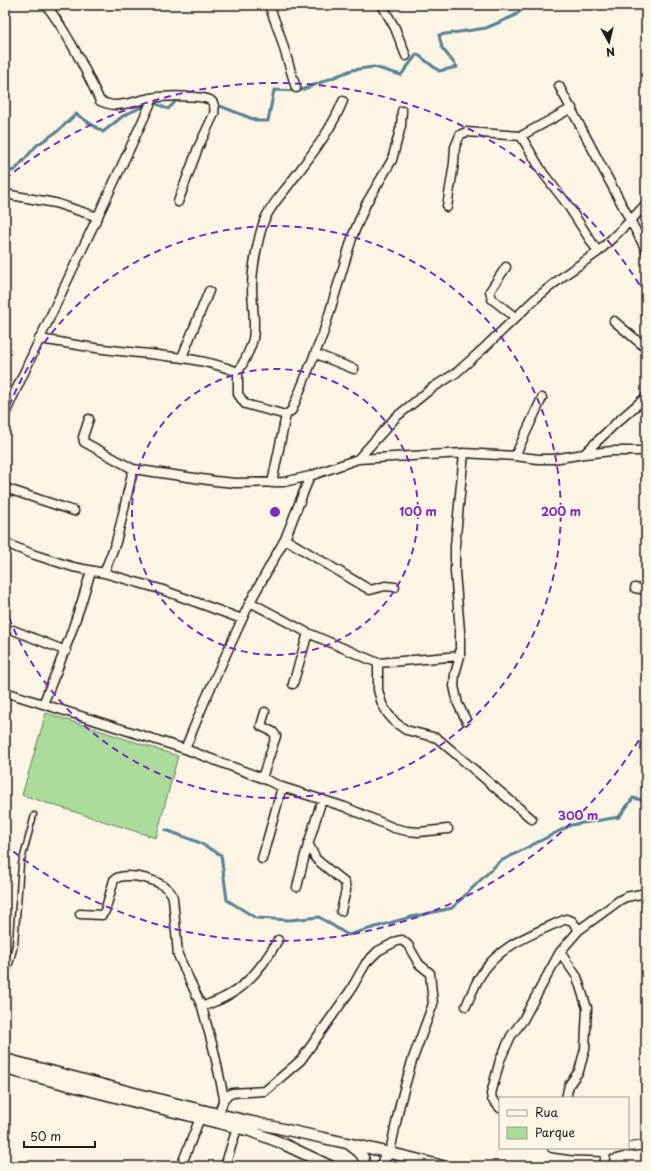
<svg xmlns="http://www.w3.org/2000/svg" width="651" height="1171" font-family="'Playpen Sans',sans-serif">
<rect width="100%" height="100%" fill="#fcf5e5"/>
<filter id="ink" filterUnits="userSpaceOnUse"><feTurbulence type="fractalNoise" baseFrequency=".025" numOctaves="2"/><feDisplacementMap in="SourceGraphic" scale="8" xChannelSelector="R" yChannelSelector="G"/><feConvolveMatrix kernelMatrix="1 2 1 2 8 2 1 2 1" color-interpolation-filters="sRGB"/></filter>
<g filter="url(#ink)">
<path fill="#abdb9b" stroke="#647c5c" d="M46 713 178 756 156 838 22 795Z"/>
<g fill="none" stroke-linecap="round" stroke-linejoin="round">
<path stroke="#578191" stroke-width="3" d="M215 104 258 121H268L274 90 299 91 352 70 374 67 401 75 417 54 439 71 457 67 442 48 439 35 486 28 514 16 528 5
M5 172 15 170 37 145 58 131 76 114 103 132 123 116 152 102 168 109 179 98
M166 830 198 842 221 855 227 900 256 918 290 920 319 917 348 935 407 918 452 908 499 862 571 825 619 817 633 798 646 801"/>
<g stroke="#1c1c1c" stroke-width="7">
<path id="service" d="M5 979 11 961 15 945 21 864 34 815"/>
</g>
<g stroke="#1c1c1c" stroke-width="11">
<path id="minor" d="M46 5C69 35 84 67 100 101 105 103 110 105 115 105 127 105 139 100 151 98 162 96 201 95 210 100 215 103 215 108 214 114L198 148 178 202
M269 5 279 32 296 88
M382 5 395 28 406 56
M644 5 646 12
M559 86 646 250
M521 136 543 173 567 204 598 252
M5 194 55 203 98 217
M447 207 454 163 455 147 460 135 466 132 521 136 572 108
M506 267 490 291 492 299 515 317
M614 321 646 348
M39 339C60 342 81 346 103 349 148 355 195 355 238 372V394L245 404 286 415
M316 354 354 369
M182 357 209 291
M238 372C244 362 250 351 253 339 256 322 252 304 252 287 252 269 258 238 264 221 269 208 280 196 288 186 308 159 330 133 343 101
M5 414C53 308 105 204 153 98
M89 419 83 437 84 442 133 469
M464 453 455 546V572L460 631V656L455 674 454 686 458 704 466 720
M584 454 612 451H646
M515 456 542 398
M358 459 396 417 432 388 456 373 483 349 535 299 566 274 598 252 630 221 646 204
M272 483 286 415 292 410 323 334 353 235 366 204 392 160 401 126 402 111
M5 488 74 511
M285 539 370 590 385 586 395 587
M5 543 35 555 73 567 104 573 160 589 242 619
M104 573 116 542 121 522 133 469 215 481 235 483 284 482 310 476
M635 588 646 590
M250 602 308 633 378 663V690L382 704 388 714 396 723 406 730 437 738 532 819
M13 630 66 651
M378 663 460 656
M293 684 308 633
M5 692 185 749 262 778 282 787 345 807 394 828 407 831 419 832 448 829
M43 704C62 660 78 617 91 571
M185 749 206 698 250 602 285 539 310 476 358 459 464 453 515 456 538 459H553L584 454 615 424 646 397
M262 778 276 736 273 732 261 726 265 712
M308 843 316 859 345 883 346 890 341 911
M262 859 282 787
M297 887 305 855 322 799
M80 914 102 915 105 911 114 880C124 870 170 880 173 898L178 955 202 1007 214 1051 224 1098
M560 952 577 977 587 1008 585 1049 579 1071 569 1085 566 1098
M466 1006C470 997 474 987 479 978 498 945 533 934 566 919L572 921 579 930
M202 1007C210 1003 218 1001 225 997 249 985 265 963 278 940
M500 1108 492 1099 491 1094 500 1060 511 1036 523 1020 560 952 579 930 620 900 626 897 646 893
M219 1113C222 1105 223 1097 232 1093L265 1091 301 1060 350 991 366 963 378 951 397 941 402 940 408 945 419 964 430 973 433 1004 412 1061 400 1104 390 1152
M628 1147 646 1145
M552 1148 573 1151 606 1152 621 1148
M181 1166 200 1118
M225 1166 237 1128
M604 1166 606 1152"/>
</g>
<g stroke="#1c1c1c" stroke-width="13">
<path id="tertiary" d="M5 1059C89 1081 172 1104 257 1123 319 1138 381 1149 442 1166
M5 1069 250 1131 279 1142 330 1166
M350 1145C357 1150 368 1157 362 1166
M382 1166 384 1159 390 1152"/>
</g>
<use href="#service" stroke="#fcf5e5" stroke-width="4"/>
<use href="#minor" stroke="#fcf5e5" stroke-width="8"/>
<use href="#tertiary" stroke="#fcf5e5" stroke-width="10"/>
</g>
</g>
<g fill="none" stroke="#7b2cbf" stroke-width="2" stroke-dasharray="7 5">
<circle cx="275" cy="512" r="143"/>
<path d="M5 417A286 286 0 1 1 5 607"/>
<path d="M645 730A429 429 0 0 1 5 845M5 179A429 429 0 0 1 645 294"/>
</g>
<circle cx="275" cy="512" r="6" fill="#7b2cbf" stroke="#fcf5e5" stroke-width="2"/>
<g font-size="12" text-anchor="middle" font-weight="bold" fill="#7b2cbf" stroke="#fcf5e5" stroke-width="3" stroke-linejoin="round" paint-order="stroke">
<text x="418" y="516">100 m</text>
<text x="561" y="516">200 m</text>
<text x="578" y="820">300 m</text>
</g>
<rect width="651" height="1171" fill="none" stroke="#fcf5e5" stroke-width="20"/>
<rect x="10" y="10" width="631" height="1151" fill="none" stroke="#1c1c1c" stroke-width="1.5" filter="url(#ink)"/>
<rect x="499" y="1097" width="130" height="52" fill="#fcf5e5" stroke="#a29e95"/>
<rect x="507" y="1110" width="20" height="6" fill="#fcf5e5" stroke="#a29e95"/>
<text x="535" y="1117" font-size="12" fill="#1c1c1c">Rua</text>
<rect x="507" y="1127" width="20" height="12" fill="#abdb9b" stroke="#a29e95"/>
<text x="535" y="1137" font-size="12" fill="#1c1c1c">Parque</text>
<g transform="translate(609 42) rotate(172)" stroke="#fcf5e5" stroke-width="3" paint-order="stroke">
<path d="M0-3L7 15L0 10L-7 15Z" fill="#1c1c1c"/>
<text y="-6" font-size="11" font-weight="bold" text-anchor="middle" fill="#1c1c1c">N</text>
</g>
<path d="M24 1141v6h71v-6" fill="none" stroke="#1c1c1c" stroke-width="2"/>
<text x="30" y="1141" font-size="12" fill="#1c1c1c" stroke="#fcf5e5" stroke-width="3" paint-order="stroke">50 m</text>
</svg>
